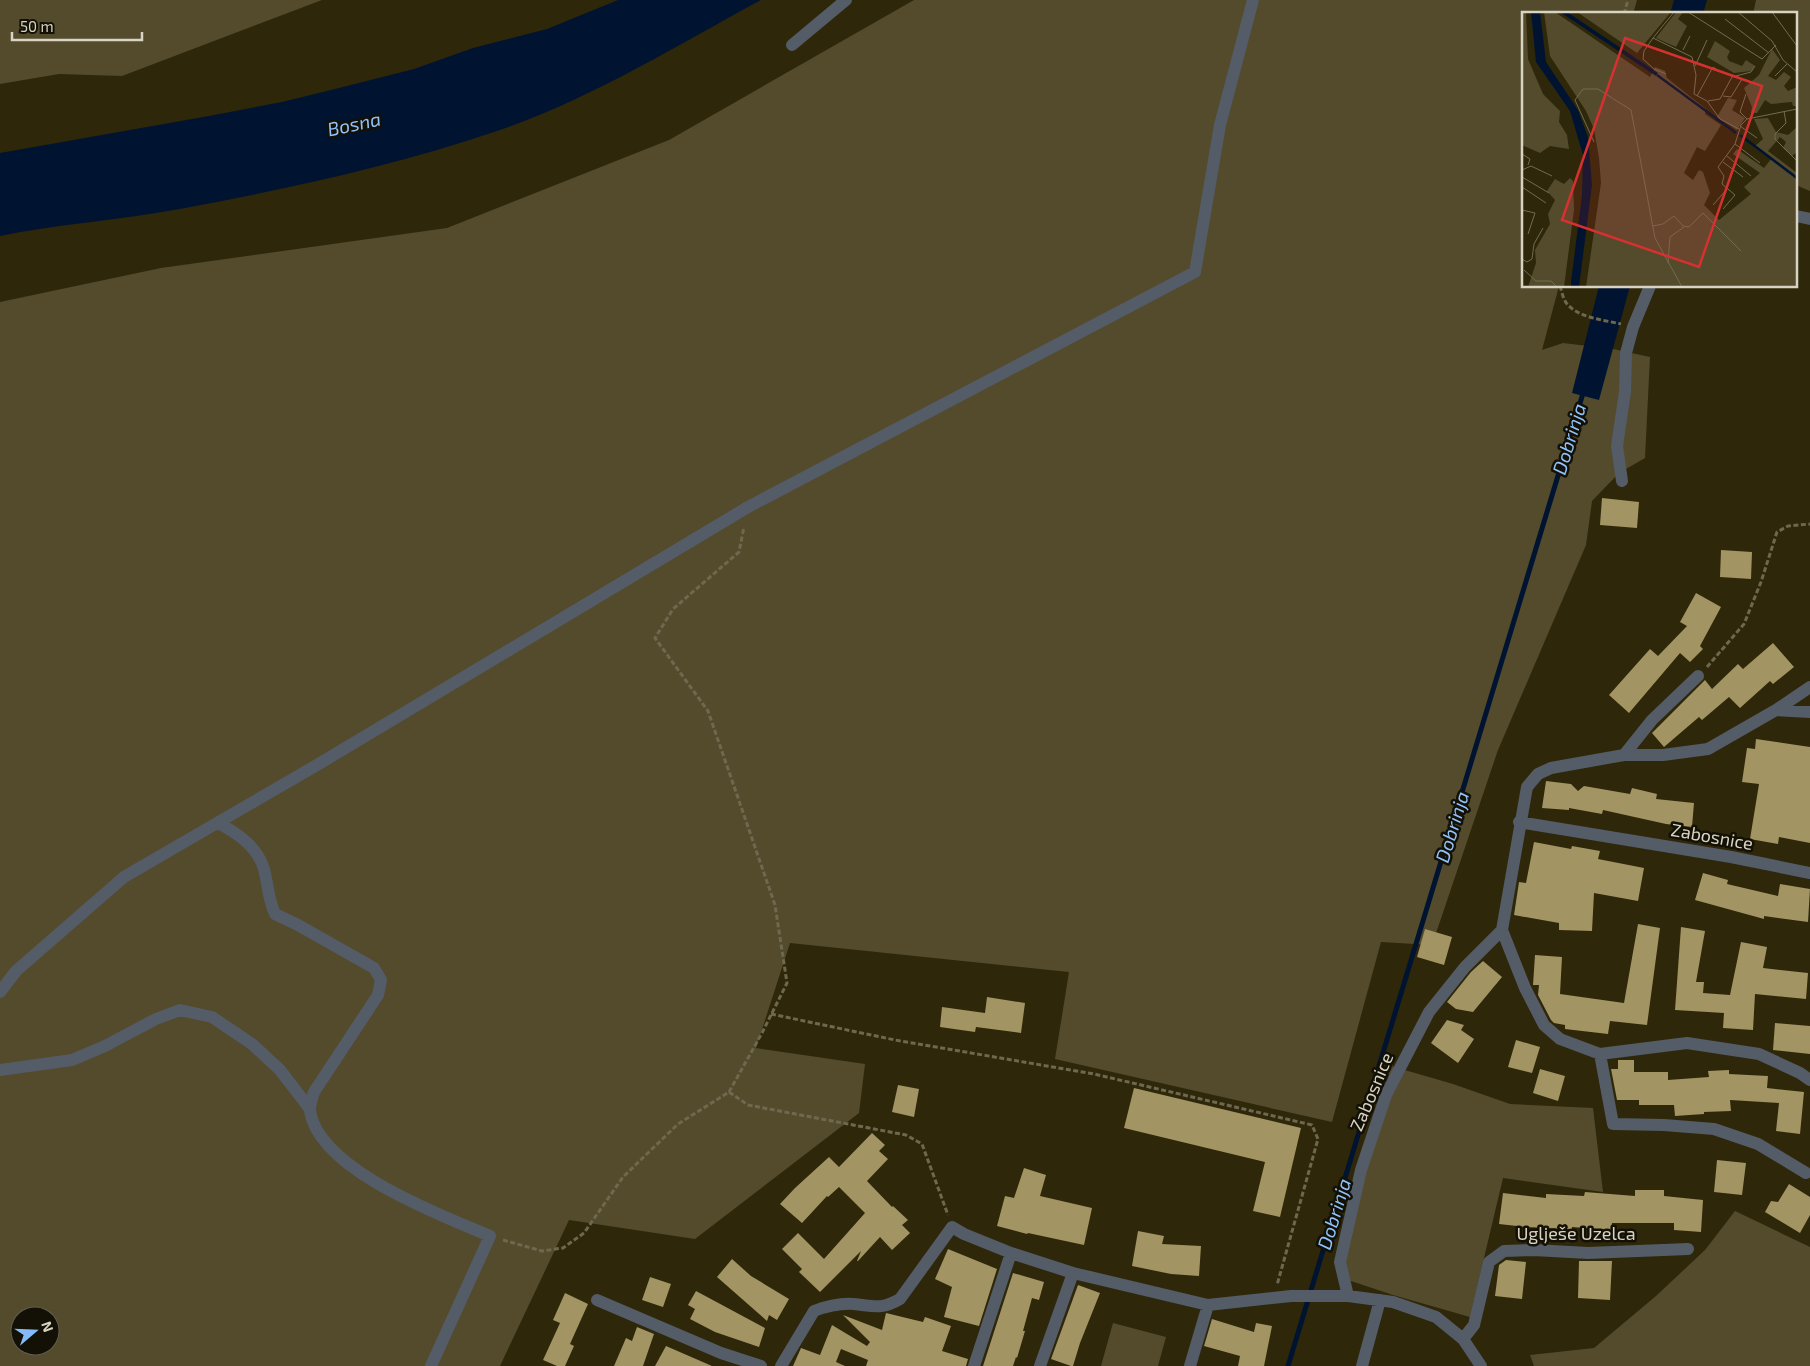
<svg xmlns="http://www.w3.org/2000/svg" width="1810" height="1366" font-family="'Exo 2',sans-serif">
<rect width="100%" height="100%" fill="#2e2709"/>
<path fill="#544b2d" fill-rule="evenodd" d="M0 0H322L122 76 59 74 0 84Z
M914 0H1637L1633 14H1524V286H1559L1542 350 1563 343 1613 349 1650 357 1645 458 1619 473 1592 501 1586 545 1498 750 1432 945 1381 942 1332 1122 1055 1059 1069 972 790 943 756 1048 865 1064 859 1113 695 1239 569 1220 500 1366H0V302L161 268 447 228 669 140ZM20 1316H50V1346H20Z
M1756 0H1810V191L1796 185V14H1753Z
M1391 1066 1453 1084 1510 1104 1593 1108 1603 1192 1503 1178 1470 1317 1393 1295 1339 1277Z
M1735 1211 1810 1247V1366H1534L1530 1355 1594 1348 1656 1296 1705 1250Z
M1113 1323 1166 1337 1158 1366H1101Z"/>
<path fill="#001432" d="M618 0H761C676 46 589 100 497 131 394 166 287 189 180 209 120 220 59 224 0 236V153L209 116 282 102 339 88 414 69 473 48 547 29Z
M1674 0H1707L1703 14H1670Z
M1599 286H1630L1599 400 1572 393Z"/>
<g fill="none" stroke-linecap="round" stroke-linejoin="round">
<path stroke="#001432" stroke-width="5" d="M1288 1366 1584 390"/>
</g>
<path fill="#a29463" d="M1602 498 1639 502 1637 528 1600 525Z
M1721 550 1752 552 1751 579 1720 577Z
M1696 593 1721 607 1700 646 1703 649 1690 662 1680 653 1629 713 1609 695 1650 649 1658 656 1687 626 1680 622Z
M1773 643 1794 667 1773 684 1770 681 1740 708 1729 697 1702 720 1699 717 1664 747 1652 733 1705 680 1712 689 1738 664 1743 669Z
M1756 739 1810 747V843L1779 837 1778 844 1750 839 1759 784 1742 782 1747 748 1755 749Z
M1546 781 1571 784 1578 791 1584 786 1630 794 1632 788 1657 794 1656 799 1694 803 1692 827 1666 824 1603 810 1602 814 1569 808V810L1542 808Z
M1534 842 1571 849 1572 846 1600 851 1598 859 1644 868 1638 901 1594 893 1592 931 1559 930V923L1514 915 1519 882 1526 883Z
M1703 873 1728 880 1727 884 1778 896 1780 884 1810 889 1808 922 1764 916V919L1695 900Z
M1638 924 1660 928 1647 1025 1610 1021 1608 1034 1565 1029V1025L1554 1023 1551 1020 1538 995 1539 985H1533L1535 955 1562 957 1560 994 1624 1003Z
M1681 927 1705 931 1696 982H1704L1703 993 1730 995 1741 942 1767 947 1763 968 1808 973 1806 999 1755 994 1753 1030 1723 1028 1724 1013 1675 1010Z
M1425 929 1452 937 1444 965 1417 957Z
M1483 961 1502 977 1473 1012 1456 1009 1447 1002 1471 972Z
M987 997 1025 1003 1021 1033 976 1027 975 1032 940 1027 942 1007 985 1013Z
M1447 1020 1464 1025 1461 1030 1474 1039 1458 1063 1431 1043Z
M1775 1023 1810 1026V1054L1773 1050Z
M1516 1040 1540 1047 1532 1073 1508 1067Z
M1618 1060H1634V1072H1668V1080L1709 1077 1708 1071 1729 1070V1074L1768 1076 1767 1088 1804 1092 1800 1134 1776 1131 1779 1103 1730 1100 1731 1111 1704 1112V1114L1675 1116 1674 1105H1639V1100H1617L1611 1069H1618Z
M1540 1069 1565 1076 1558 1101 1533 1093Z
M898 1085 919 1089 914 1117 892 1112Z
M1134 1088 1301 1128 1280 1217 1253 1211 1265 1162 1124 1128Z
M872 1133 885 1145 879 1151 888 1159 867 1181 892 1207 893 1206 908 1220 902 1225 910 1233 892 1250 880 1237 858 1261H857L861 1251 820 1292 799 1272 802 1269 782 1249 798 1233 824 1259 865 1213 839 1187 828 1197 827 1196 802 1223 780 1204 795 1188 829 1157 839 1167Z
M1717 1160 1746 1163 1742 1195 1714 1192Z
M1024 1168 1046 1175 1040 1196 1092 1208 1084 1245 1028 1233 1027 1234 997 1226 1005 1196 1014 1198Z
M1789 1184 1810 1197V1215L1800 1233 1765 1212 1771 1201 1778 1202Z
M1635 1190H1664V1196L1703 1200 1701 1232 1674 1230V1223H1612L1611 1230 1572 1227V1229L1526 1227 1499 1224 1503 1193 1546 1198V1194L1584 1196 1585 1192 1635 1196Z
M1138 1231 1164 1236 1162 1244 1201 1246 1199 1276 1171 1274 1132 1266Z
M948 1249 997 1269 979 1326 944 1317 952 1287 935 1279Z
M732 1259 751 1276 789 1299 777 1320 769 1315 767 1321 717 1277Z
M1506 1260 1526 1262 1522 1299 1495 1296 1499 1265Z
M1579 1261H1612L1610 1300 1578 1298Z
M1013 1273 1044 1282 1039 1300 1032 1298 1023 1331H1025L1017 1358 1016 1357 1013 1366H983Z
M650 1277 671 1284 663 1307 642 1300Z
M1078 1285 1100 1293 1080 1343 1073 1366H1071L1051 1359Z
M696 1291 765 1328 759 1347 715 1332 690 1319 695 1309 688 1305Z
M565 1293 588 1304 570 1344 574 1346 565 1366H557L543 1360 560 1323 553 1320Z
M886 1313 923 1322 925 1317 951 1326 942 1351 968 1359 966 1366H866L868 1360 841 1349 836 1362 845 1366H793L801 1348 820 1355 832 1325 867 1346 870 1342 843 1315 882 1330Z
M1212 1319 1254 1332 1256 1323 1272 1326 1264 1366H1238L1240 1356 1204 1346Z
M637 1327 654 1334 643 1366H614L626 1338 632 1341Z
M666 1346 712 1366H655Z"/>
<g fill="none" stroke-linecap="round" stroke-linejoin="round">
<path stroke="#6e684f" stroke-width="3" stroke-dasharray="5 2.5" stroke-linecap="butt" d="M1624 14 1628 0
M1560 286C1562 292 1563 300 1568 305 1580 318 1604 320 1621 324
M1707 667 1744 624 1761 582 1777 532 1788 526 1810 524
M771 1014 895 1040 1094 1074 1312 1125 1318 1139 1277 1285
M729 1092 762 1033 787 983 775 905 708 711 655 638 673 609 739 552 744 527
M503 1240 542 1251 563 1248 584 1233 623 1177 678 1124 729 1092 748 1105 906 1135 922 1144 948 1215"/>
<path stroke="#535c67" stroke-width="12" d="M792 45 846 0
M1796 216 1810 219
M1622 481 1617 446 1625 392 1626 353 1633 327 1650 286
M1776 710 1810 712
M1624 755 1652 720 1698 676
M1519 822 1731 857 1810 873
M218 823C237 833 257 846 264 869 268 884 268 899 275 914L298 925 374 968 381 980 378 995 314 1092C312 1098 310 1105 310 1111 319 1170 441 1215 490 1236L431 1366
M1502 930 1525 988 1544 1025 1560 1039 1600 1054 1687 1043 1759 1054 1800 1073 1810 1080
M0 992 16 971 124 877 322 762 748 507 1195 272 1220 125 1253 0
M1600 1054 1613 1124 1664 1125 1714 1129 1758 1144 1806 1173
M0 1070 72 1060 105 1046 156 1019 180 1010 212 1017 252 1044 280 1070 310 1109
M1348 1296 1340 1262 1361 1170 1386 1095 1429 1012 1465 967 1502 930 1527 787 1538 774 1551 768 1624 755H1663L1708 749 1776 710 1810 687
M597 1300 721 1353 761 1366
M1463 1339 1474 1325 1489 1262 1504 1251 1534 1250 1588 1253 1688 1249
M781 1366 814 1311C827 1306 840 1303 854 1304 874 1306 881 1310 900 1299L952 1227 964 1234 1011 1253 1073 1273 1208 1305 1291 1296H1348L1393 1302 1436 1317 1463 1339 1481 1366
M974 1366 1011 1253
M1040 1366 1073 1273
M1190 1366 1208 1305
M1362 1366 1380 1300"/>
</g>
<g text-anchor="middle" stroke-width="5" stroke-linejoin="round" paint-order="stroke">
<g font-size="18" fill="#d8d3c3" stroke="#131005">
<text transform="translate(1712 837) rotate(10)" y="6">Zabosnice</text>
<text transform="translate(1372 1092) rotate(-67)" y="6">Zabosnice</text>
<text x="1576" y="1240">Uglješe Uzelca</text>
</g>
<g font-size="19" font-style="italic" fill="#90c3fd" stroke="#131005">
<text transform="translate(354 124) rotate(-12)" y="7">Bosna</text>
<text transform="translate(1569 439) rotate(-73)" y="7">Dobrinja</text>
<text transform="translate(1452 827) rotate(-73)" y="7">Dobrinja</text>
<text transform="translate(1334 1214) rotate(-73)" y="7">Dobrinja</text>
</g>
</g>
<g transform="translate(1522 12)">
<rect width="275" height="275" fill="#2e2709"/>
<path d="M0 0H4L6 47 21 82 38 99 37 110 45 123 47 137 28 134 18 141 0 133ZM22 0H33L128 65 133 55 143 59 145 66 184 97 183 102 199 113 183 139 175 135 162 161 171 168 177 158 181 160 188 181 182 193 197 208 229 182 222 175 238 161 211 142 215 137 242 156 249 147 232 135 241 127 232 107 246 106 254 120 266 123 275 115V140L270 144 261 136 264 130 258 125 246 139 275 161V275H64L79 171 77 146 72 117 64 99 28 44ZM55 0H149L115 41ZM154 0H161L156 7 165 14 154 35 134 26ZM193 29 208 39 205 45 207 49 220 54 224 48 233 54 229 59 212 61 185 45ZM250 37 258 48 246 64 254 68 262 60 269 65 262 74 266 79 275 75V94H271L270 90 249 92 243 88 235 101H229L230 95 222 76 237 63ZM206 86 215 88 210 98 223 106 215 118 195 105ZM48 166 51 169 52 198 42 275H6L14 251 13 238 28 212 26 202 33 188 25 179 33 167 42 172Z" fill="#544b2d"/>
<path d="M9 0H18L24 50 56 98 66 125 70 173 57 275H49V270L60 183 61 143 48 99 14 50ZM38 0H45L136 61 134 64Z" fill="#001432"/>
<path fill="none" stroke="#001432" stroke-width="2.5" d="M135 63 214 121M218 123 275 166"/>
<path fill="none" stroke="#726c53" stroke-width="1" d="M166 0 240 47 254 33M216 0 250 29 261 48 275 60M250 0 275 34M203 7 247 41M131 26 152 0M161 38 168 24M173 54 185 28M144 62 132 57 121 47 122 39 131 26 170 45 174 63 172 82 185 89 198 107 217 117M253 64 265 52M224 82 218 100 225 107M175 84 191 55 197 59M201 84 209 85 220 67M186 89 198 87 210 65 229 60 233 54M262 99 264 111 253 122V127L275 149M218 114 235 126M72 130 53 88 61 77H76L109 98 133 226 160 275M213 132 238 151M0 142 8 147 6 153M205 144 229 164M201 150 221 165M0 158 9 154 30 164M0 165 27 181M0 175 24 191M191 193 205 177M201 197 213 183 200 172 202 164 196 155 213 132 219 113 225 107 275 97M0 198 13 201 6 222M131 214 141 212 152 204 161 214 167 215 181 201 219 239M0 247 5 250 10 247 12 232 21 216M146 251 148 225 162 215M2 258 14 269H29L35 275"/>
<path fill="#d63130" fill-opacity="0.15" stroke="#d63130" stroke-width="2.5" d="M103 26 240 74 177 255 40 208Z"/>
<rect width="275" height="275" fill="none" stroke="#d8d3c3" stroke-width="2.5"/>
</g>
<g transform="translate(35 1331) rotate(71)"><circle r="24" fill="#131005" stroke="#625e51"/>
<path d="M0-4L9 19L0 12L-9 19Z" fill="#84bcfb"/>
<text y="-8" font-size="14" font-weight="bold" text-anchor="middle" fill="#d8d3c3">N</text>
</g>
<path d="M12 32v8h130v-8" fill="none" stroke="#d8d3c3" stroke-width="2.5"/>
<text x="20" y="32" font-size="15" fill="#d8d3c3" stroke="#131005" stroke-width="4" paint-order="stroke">50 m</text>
</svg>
